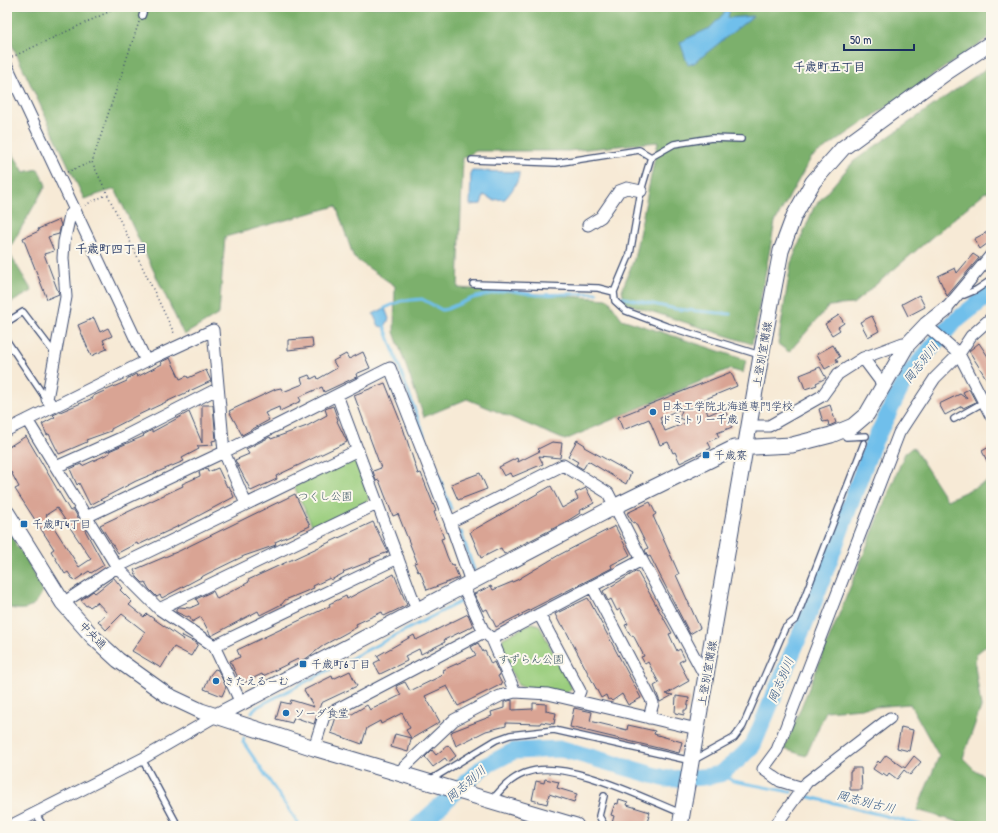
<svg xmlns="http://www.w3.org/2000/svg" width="998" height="833" font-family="'Patrick Hand','Klee One',sans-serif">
<rect width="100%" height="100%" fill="#fbf7ec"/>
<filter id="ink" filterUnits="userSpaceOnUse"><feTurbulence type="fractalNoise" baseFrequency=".025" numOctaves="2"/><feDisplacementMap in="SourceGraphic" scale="8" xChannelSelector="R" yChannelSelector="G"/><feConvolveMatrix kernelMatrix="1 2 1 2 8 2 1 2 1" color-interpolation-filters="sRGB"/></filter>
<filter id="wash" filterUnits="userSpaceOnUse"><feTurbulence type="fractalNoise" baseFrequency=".012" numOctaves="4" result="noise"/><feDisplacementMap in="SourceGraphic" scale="16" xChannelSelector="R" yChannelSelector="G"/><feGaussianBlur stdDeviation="0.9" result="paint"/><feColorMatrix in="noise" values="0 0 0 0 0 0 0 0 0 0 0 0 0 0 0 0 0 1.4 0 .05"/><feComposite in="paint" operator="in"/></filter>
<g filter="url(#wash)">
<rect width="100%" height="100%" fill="#f7ead6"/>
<path fill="#9acd7d" stroke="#5a7e6e" d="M349 459 358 462 369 496 367 502 313 528 294 486Z
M532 623 539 625 572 688 566 694 525 688 518 685 500 650 503 638Z"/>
<path fill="#7bb06c" stroke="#4b7065" d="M7 7H991V36L811 158 775 222 752 344 625 303 622 290 634 259 658 142 568 151H476L463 158 458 288 608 299 622 319 746 360 743 373 729 369 565 440 467 399 424 417 394 332 395 286 354 258 336 206 225 237 219 314 184 335 115 189 84 199 7 34Z
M991 65V190L984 193 853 304 829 306 789 352 778 344 791 263 814 207 854 161Z
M7 144 24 172 38 169 46 185 8 251 32 291 7 305Z
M913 447 947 500 991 480V642L976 654 975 665 981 707 963 758 976 771 991 779V826H972L917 810 939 756 910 704 826 711 806 756 784 749 905 453Z
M7 529 12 531 16 546 24 554 43 591C34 607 29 612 10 608L7 600Z"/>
<path fill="#70bfeb" stroke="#4677a4" d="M730 7 728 18 753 16 694 63 688 65 680 42 710 28Z
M471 171 519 172C520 181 511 192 505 199L493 200 484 195 481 204 470 205Z
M385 308 389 319 386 325 382 327 379 326 373 314Z
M449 791 463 796 452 800 421 826H409Z"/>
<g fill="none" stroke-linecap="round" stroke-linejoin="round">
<path stroke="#70bfeb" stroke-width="3" d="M620 297 676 309 730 314
M385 308 401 301 422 299 442 310 447 309 473 298 507 290 537 295 597 293
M384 325 451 509
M461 532 474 570
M252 712 255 708 460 602
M244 738 243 742 300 826
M720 774 733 781 791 792
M802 795 925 826"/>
<path stroke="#70bfeb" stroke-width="17" d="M418 826 483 767 514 751 562 749 667 779 704 777 720 774 739 759 753 745 813 604 872 446 907 376 953 323 991 293"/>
</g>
<g id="blocks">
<path fill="#d9a494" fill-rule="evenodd" d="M59 220 61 225 59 234 48 237 54 251 44 254 59 294 47 299 23 238 39 231 38 229Z
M991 230V241L980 249 974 239Z
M973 254 979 258 947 296 938 276 955 268 957 273Z
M919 295 925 307 908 316 902 304Z
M839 315 844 323 838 327 840 330 832 335 825 324Z
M872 316 879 331 868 337 860 322Z
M94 318 100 332 108 328 112 336 103 340 107 349 91 356 78 325Z
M312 338 313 347 288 350V340Z
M979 343 991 361V386L969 351Z
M833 345 840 357 836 359 838 362 825 369 817 354Z
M363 352 370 368 356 374 357 377 354 378 324 392 322 387 299 397 301 401 280 411 279 407 265 413 269 420 242 435 229 411 276 389 281 388 283 392 303 384 301 378 309 375 311 379 317 376 318 379 337 368 333 361 346 354 349 359Z
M170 358 180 379 187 376 188 378 206 370 211 381 136 416 111 429V431L86 440 87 442 59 454 49 434 47 435 42 424 55 417 53 415 93 398V396L127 381V379L136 374 137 377 162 364 161 362Z
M820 367 826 378 816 383 817 385 805 389 800 375Z
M731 372 737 386 703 400 708 415 724 408 732 427 717 433 719 437 708 442 711 448 680 463 675 452 673 453 668 442 660 445 649 419 623 430 618 417ZM683 408 679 418 688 422 665 431 660 418Z
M385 383 403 428 418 474 421 473 436 511 434 512 444 538 441 539 447 556 451 565 453 564 459 578 427 590 420 571 418 572 414 563 417 562 398 514 393 516 379 480 376 481 373 471 381 468 354 395Z
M969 389 976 402 963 408 962 406 945 415 939 404 960 394 967 399 963 392Z
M202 405H213L216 440 212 441 213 445 197 446 199 449 182 458 184 461 136 481 90 505 79 483 77 485 70 469 81 464 82 466 110 453 109 451 144 436 143 435 152 430V432L189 412 202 443Z
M830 405 836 423 829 426 828 421 823 422 819 409Z
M333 406 338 420 337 421 347 442 276 476 277 479 251 491 235 460 249 454 246 449 270 437 271 439 307 426 327 415 325 409Z
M26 436 70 511 73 509 75 512 104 565 91 573 89 571 74 581 68 572 65 574 51 551 54 549 15 489 19 487 11 472 7 475V448ZM57 508 91 559 79 567 46 515Z
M577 440 585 445 584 447 631 473 626 484 588 461 583 469 576 465 578 462 568 456Z
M552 442 562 443 560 458 539 456 543 464 512 477 510 473 504 476 499 467 517 458 518 462 540 451 538 449Z
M991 446V469L982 451Z
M207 468 208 472 218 468 227 487 229 486 234 497 183 524 138 545 137 543 118 553 100 525 183 486 182 484 200 476 199 472Z
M480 473 487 489 458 500 451 484Z
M551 486 562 508 578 499 575 493 586 488 594 503 579 511 580 513 564 523 504 554 501 548 481 558 470 532Z
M295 494 310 526 275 542 276 545 244 556 207 574 162 598 160 595 157 597 149 589 145 582 143 583 137 577 134 570 179 551Z
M650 502 656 514 653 516 679 574 676 575 700 628 690 634 650 556 648 557 645 550 648 548 635 522 633 523 627 513Z
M373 522 388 552 370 559 371 561 343 572 344 573 331 580 330 578 313 586 314 588 285 600 282 604 260 615 258 611 211 636 201 617 192 622 189 616 187 617 176 612V609L179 607 190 608 199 604 196 599 213 591 217 599 249 582 248 580Z
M615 526 630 555 611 565 612 568 496 627 487 609 483 611 474 594 491 586 493 590 517 580 559 555Z
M637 571 672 633 669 634 677 651 680 649 685 659 679 662 689 681 666 694 673 695 660 702 654 686 659 683 648 662 645 664 641 657 644 656 633 635 631 636 625 625 628 624 620 609 617 611 611 599 608 601 603 591Z
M394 574 407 605 384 616 382 612 356 624 357 627 324 645 307 658 300 661 298 659 263 676 262 674 241 684 230 661 240 657 237 650 330 606 329 604 346 596 347 599Z
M114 578 122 588 120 590 132 602 129 605 144 617 147 614 184 640 181 635 198 644 191 656 174 647 161 668 132 651 145 632 122 614 106 630 98 621 107 613 97 602 90 607 88 605 86 606 81 600 93 591 95 593Z
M588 598 641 698 628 705 622 694 612 701 610 699 608 700 606 695 601 698 563 625 561 626 555 614Z
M468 614 473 626 444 640 445 642 421 654 419 649 405 656 407 661 380 674 374 663 380 660 377 656 414 635 416 640Z
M478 643 483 652 485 651 491 664 494 662 500 675 498 676 502 684 458 706 447 686 425 696 440 722 411 739 408 752 391 747 395 734 411 738 406 730 410 728 402 713 381 724 380 721 367 728 362 744 331 733 336 717 344 719 367 705 370 710 387 702 401 695 396 686 405 682 410 691 441 676 444 673 443 670 476 655 471 647Z
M215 669 218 670 226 687 222 696 204 689 210 675Z
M350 671 357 686 321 703 314 724 294 717 292 723 276 719 281 702 290 704 291 700 314 707 304 690 332 676 333 679Z
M676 696 689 698 687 710H684V715L675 713Z
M512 700V710L533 709V703L546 704V711L556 713 554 724 541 722 540 724 506 723V726L486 731 456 746 451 733 453 731 492 716 491 712 504 708V702Z
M574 708 592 712 590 721 627 730 628 725 655 731 654 734 682 742 679 753 570 727Z
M901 727 913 730 909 751 897 748Z
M448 745 456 756 448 762 445 758 433 767 425 757 432 750 436 755Z
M886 755 905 768 914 756 921 762 910 775 904 770 897 779 889 773 887 776 883 773 882 775 873 769 878 761 880 763Z
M852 768H861L862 790H850V771H852Z
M545 779 559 782 557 788 577 794 574 802 549 794 547 804 532 800 536 781 544 783Z
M619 799 628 802 627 805 650 812 646 826H637L626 823 625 826H620L612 823 614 816 611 815 615 803 618 804Z"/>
</g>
</g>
<g filter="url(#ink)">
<use href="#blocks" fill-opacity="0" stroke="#3c4b70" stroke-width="1"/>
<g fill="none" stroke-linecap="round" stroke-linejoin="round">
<g stroke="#3c4b70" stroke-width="8">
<path id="lane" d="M142 16 145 7
M651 157 674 144 712 138 741 139
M472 160 556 163 639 150 651 157 641 191 630 254 614 292
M473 284 598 288 614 292 615 301 626 311 666 326 760 355
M960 294 964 295 976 290 991 280
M7 322 23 312 55 354
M7 341 46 399
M954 419 984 402
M841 431 846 437 866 436
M142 759 178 826
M430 780 496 740 510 735 554 730 692 761 734 738 743 726 785 628 796 619 864 443
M604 796 599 816 605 826
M492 800C502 788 510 779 525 773 564 757 643 798 681 813
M35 812 43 826"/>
</g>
<g stroke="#3c4b70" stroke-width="13">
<path id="street" d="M7 66 146 361
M588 225 601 217 619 191 627 188 641 191
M945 310 991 255
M926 325 959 354 991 416
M863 358 884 386
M337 395 417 610
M53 407 47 399 66 297 63 258 64 242 70 215 75 210
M27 420 117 567 159 609 214 646 241 703
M749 426H769L822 396 838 374 863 358 903 343 907 345
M7 430 146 361 213 330 224 452 246 504
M56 467 121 438 217 389
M86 517 224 452 390 368 450 522 471 582
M450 522 563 465 608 493 642 560 706 678
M463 586 484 632 492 639 515 692
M592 586 653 703 649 718
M63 603 117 567 358 450
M159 609 377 504
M539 614 580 691 576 701
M492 639 642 560
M214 646 398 558
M314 748 324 716 484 632
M398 773 454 720 500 696 515 692 548 694 697 729
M803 788 780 781 763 769 777 750 782 737 899 433 935 378 959 354 971 336 991 318
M10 826 142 759 216 716
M775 826 807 782 890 718"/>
</g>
<g stroke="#3c4b70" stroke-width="17">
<path id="secondary" d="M7 513 63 603 93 637 118 660 167 695 201 711 314 748 576 826
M216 716 614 507 734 448 792 445 831 435 853 426 867 414 907 345 926 325 945 310
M680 826 761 356 781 251 794 216 813 182 843 148 947 72 991 43"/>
</g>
<path stroke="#3c4b70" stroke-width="1.5" stroke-dasharray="1 3" stroke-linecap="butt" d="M139 22 92 162 175 335
M12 57 119 7
M67 172 92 162
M85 205 106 195"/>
<use href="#lane" stroke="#fff" stroke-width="5.5"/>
<use href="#street" stroke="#fff" stroke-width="11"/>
<use href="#secondary" stroke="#fff" stroke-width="15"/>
</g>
</g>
<g fill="#1f6fb2" stroke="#fbf7ec" stroke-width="1.5">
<circle cx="653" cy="412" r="4"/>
<rect x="702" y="451" width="8" height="8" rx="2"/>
<rect x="20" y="520" width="8" height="8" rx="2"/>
<rect x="299" y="660" width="8" height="8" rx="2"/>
<circle cx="216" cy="681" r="4"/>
<circle cx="286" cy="713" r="4"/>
</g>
<g text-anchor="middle" stroke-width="4" stroke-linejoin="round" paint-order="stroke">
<g font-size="11" fill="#1b2f5e" stroke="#fbf7ec">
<text transform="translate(762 354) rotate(-80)" y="4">上登別室蘭線</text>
<text transform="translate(93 635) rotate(46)" y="4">中央通</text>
<text transform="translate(707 673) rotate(-80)" y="4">上登別室蘭線</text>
</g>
<g font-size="11" fill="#1b2f5e" stroke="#fbf7ec" text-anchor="start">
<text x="661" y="410">日本工学院北海道専門学校<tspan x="661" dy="13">ドミトリー千歳</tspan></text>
<text x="714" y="459">千歳寮</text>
<text x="32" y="528">千歳町4丁目</text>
<text x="311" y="668">千歳町6丁目</text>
<text x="224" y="685">きたえるーむ</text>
<text x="294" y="717">ソーダ食堂</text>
</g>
<g font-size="11" fill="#3b5666" stroke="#fbf7ec">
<text x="325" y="500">つくし公園</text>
<text x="531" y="663">すずらん公園</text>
</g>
<g font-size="12" font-weight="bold" fill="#1b2f5e" stroke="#fbf7ec">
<text x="829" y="71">千歳町五丁目</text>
<text x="111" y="253">千歳町四丁目</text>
</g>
<g font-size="12" font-style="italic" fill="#355a88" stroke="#fbf7ec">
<text transform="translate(921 363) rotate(-52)" y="4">岡志別川</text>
<text transform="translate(781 680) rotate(-67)" y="4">岡志別川</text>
<text transform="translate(466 784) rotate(-41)" y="4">岡志別川</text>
<text transform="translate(866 802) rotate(14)" y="4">岡志別古川</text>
</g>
</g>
<rect width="998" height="833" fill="none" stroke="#fbf7ec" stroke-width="24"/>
<path d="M844 44v6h70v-6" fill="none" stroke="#1b2f5e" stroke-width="2"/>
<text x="850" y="44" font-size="12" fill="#1b2f5e" stroke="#fbf7ec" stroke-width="3" paint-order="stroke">50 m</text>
</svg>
